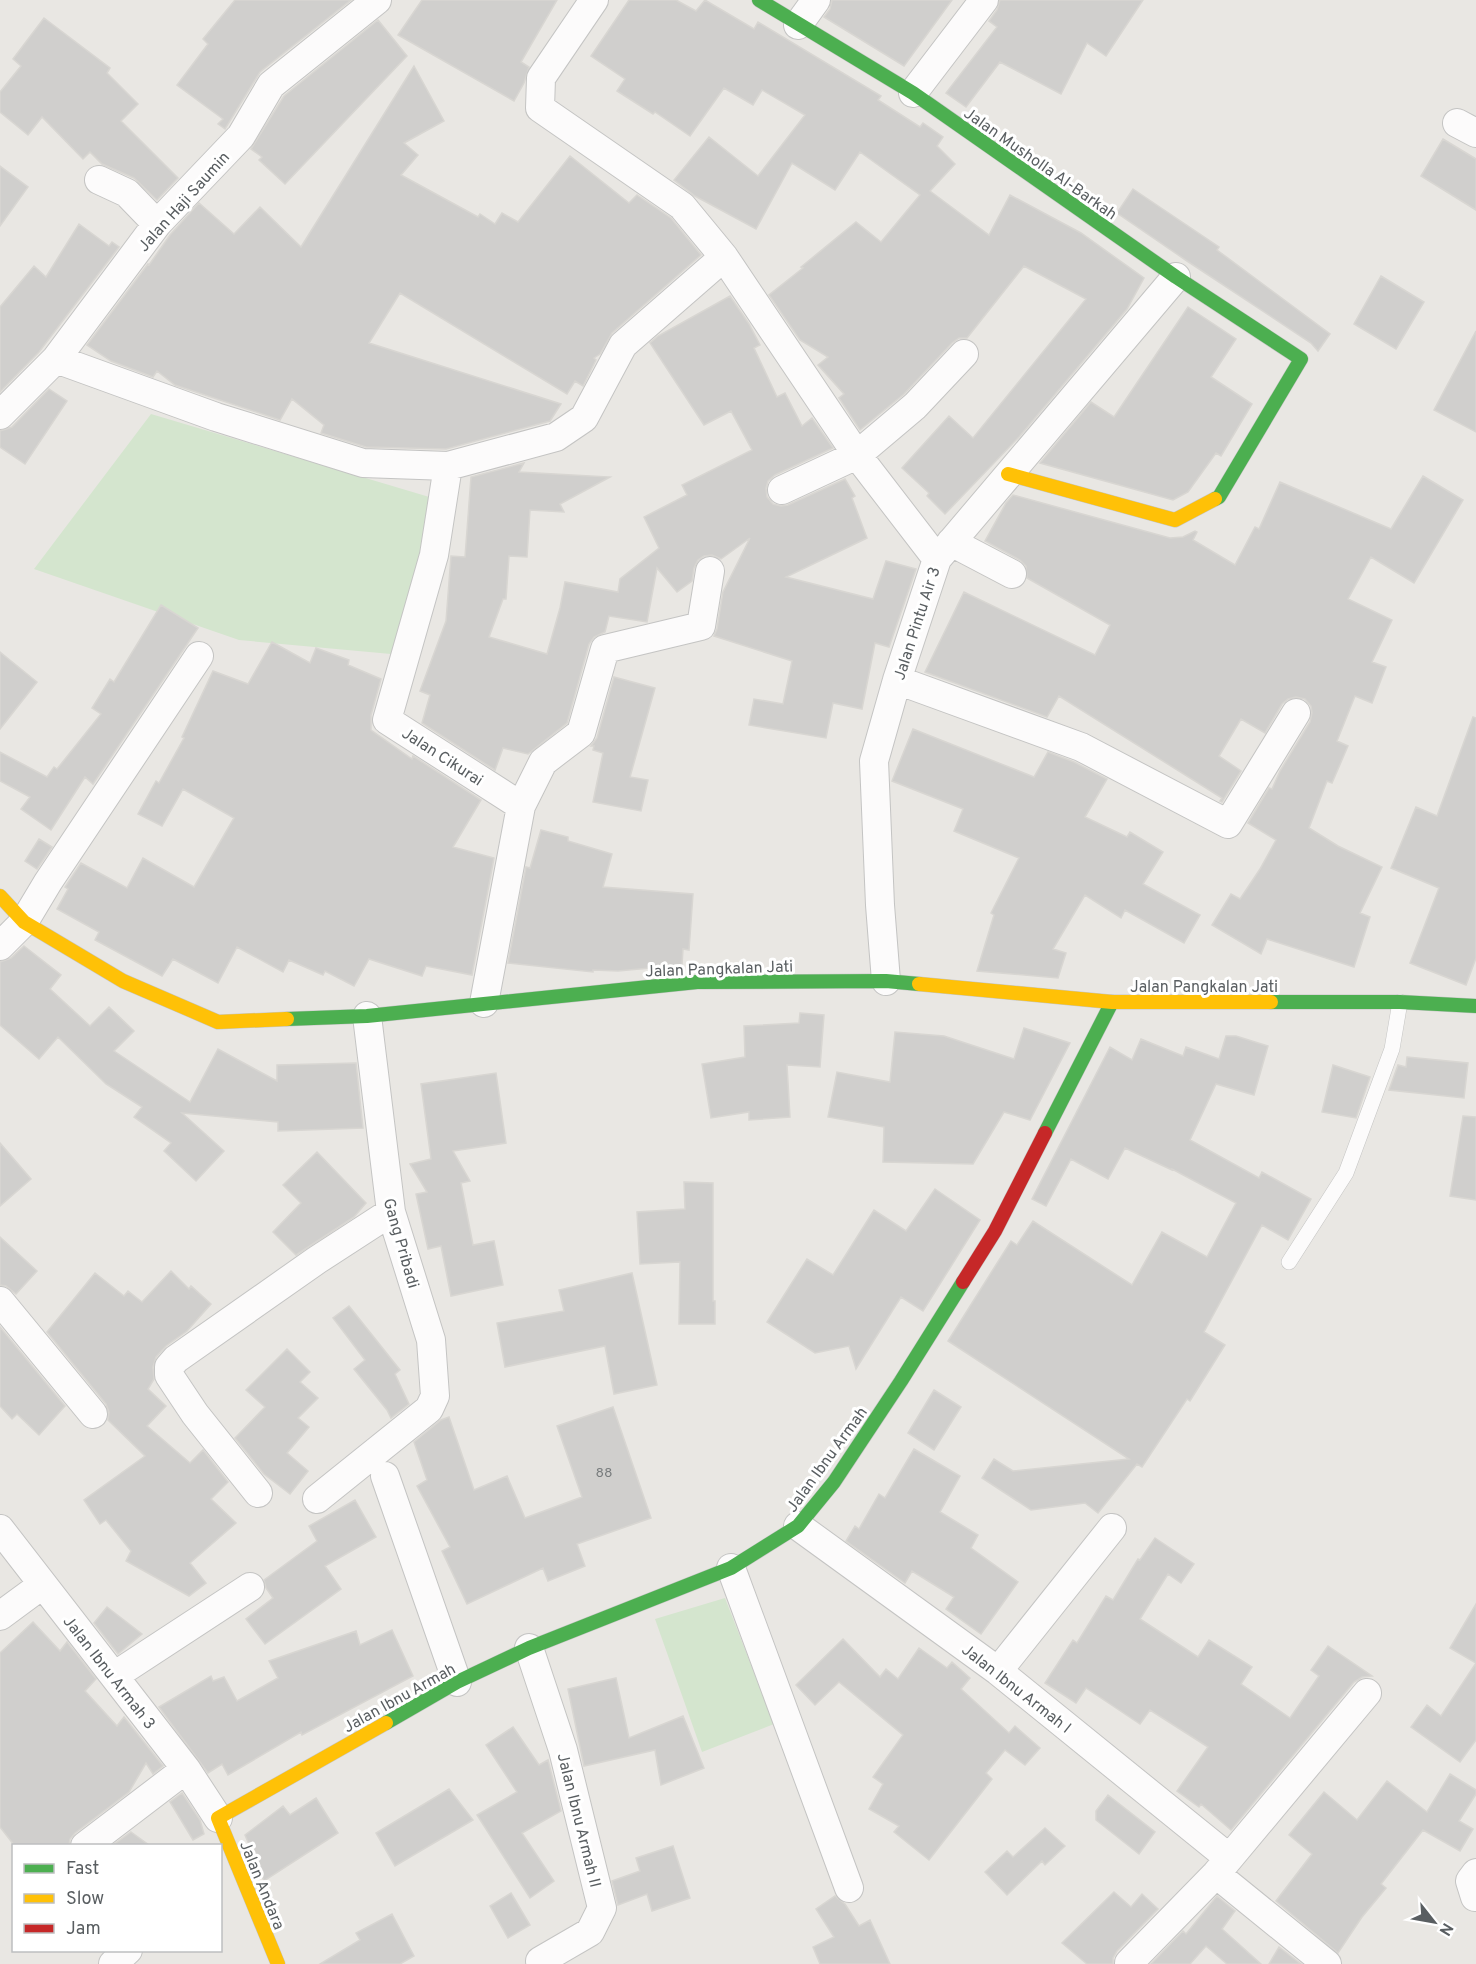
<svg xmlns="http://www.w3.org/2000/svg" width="1476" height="1964" font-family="Overpass,sans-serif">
<rect width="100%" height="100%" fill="#e9e7e3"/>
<path fill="#d4e5ce" d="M151 414 436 499 391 654 239 640 34 569Z
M725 1598 774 1724 702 1752 655 1619Z"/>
<path fill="#d0cfcd" stroke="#d8d6d2" stroke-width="1.5" d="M235 0H351L260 72 225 129 218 124 223 119 177 85 208 44 203 39Z
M422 0H557L521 62 529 67 524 83 514 101 398 35Z
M629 0H676L696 11 705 0 754 29 758 22 881 96 878 100 920 127 923 123 943 137 937 146 955 164 930 191 989 235 1010 195 1081 233 1144 278 1127 309 1019 437 945 514 927 496 929 493 902 468 949 416 973 438 1086 299 1024 266 967 338H959L952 343 904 394 860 430 839 398 844 394 818 365 828 357 800 340 769 295 803 268 801 267 856 222 881 242 920 195 860 152 835 190 792 163 756 229 695 196 674 180 709 137 758 176 805 115 762 90 753 105 724 88 690 136 655 112 653 114 617 91 625 79 591 56Z
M832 0H952L904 66 824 17 830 9Z
M1000 0H1143L1106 56 1087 43 1061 94 1000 62 966 107 946 93 997 27 989 21 997 10Z
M44 18 110 68 107 73 138 104 121 121 178 178 157 200 134 178 102 164 90 152 83 159 42 117 28 135 0 112V92L21 66 13 59Z
M378 20 407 56 285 184 259 160 262 157 251 149 284 96Z
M414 66 444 121 404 143 418 155 401 175 478 217 480 214 495 224 502 213 518 222 570 156 629 203 637 195 671 218 701 255 612 333 600 354 594 358 596 360 583 386 575 381 567 394 400 293 369 343 561 404 550 421 446 449 366 447 321 433 324 425 292 399 280 420 175 385 157 371 153 377 111 361 87 345 148 264 149 265 170 235 199 203 234 234 260 207 301 247Z
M1443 139 1476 159V210L1421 176Z
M0 166 28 187 0 226Z
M1133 189 1219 247 1217 250 1330 334 1318 351 1311 343 1187 261 1117 213Z
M79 224 109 246 112 242 119 247 39 352 0 392V307L34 266 46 277Z
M1381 276 1424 302 1396 349 1354 324Z
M730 296 749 324 760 345 754 348 777 397 785 393 802 426 812 418 833 448 775 475 768 481 766 488 767 497 773 504 781 506 788 505 845 479 855 496 852 498 867 538 786 577 873 599 886 561 916 569 889 647 875 643 862 709 833 703 826 738 749 725 754 699 783 704 792 661 714 636 717 629 723 592 750 538 721 559 712 555 704 556 698 560 694 568 692 581 677 592 657 568 647 622 609 616 605 632 594 637 589 644 567 723 528 754 503 748 495 770 422 723 430 695 420 691 446 621 451 556 465 557 471 477 524 463 519 472 610 477 560 504 564 512 530 510 527 557 509 556 506 599H503L489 637 547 654 560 608 565 582 618 592 620 579 659 548 644 517 687 495 682 485 752 450 731 411 704 425 650 343 658 336Z
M1188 307 1236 339 1211 377 1252 404 1221 456 1216 453 1188 492 1173 500 1040 463 1091 402 1114 417Z
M1476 331V432L1434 410Z
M49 389 67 401 25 464 0 447V431L12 427Z
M1423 476 1463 500 1414 583 1371 557 1348 599 1392 620 1372 662 1386 667 1372 703 1355 696 1337 741 1348 746 1332 783 1327 781 1309 828 1338 846 1382 867 1360 913 1370 917 1354 967 1267 939 1261 954 1212 925 1231 894 1240 899 1260 869 1276 840 1248 823 1269 788 1272 789 1280 771 1310 722 1312 713 1311 706 1305 699 1296 697 1288 699 1282 704 1265 733 1241 719 1219 756 1241 771 1222 802 1220 801 1222 798 1059 696 1047 717 925 672 964 592 1095 655 1110 625 1027 578 1026 566 1020 560 985 541 1006 503 1013 495 1170 538 1183 537 1195 531 1197 532 1193 540 1235 565 1255 527 1259 529 1280 482 1391 529Z
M161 605 198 628 93 784 85 777 51 830 21 809 30 797 0 781V752L47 777 54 767 57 769 101 714 92 708 110 679 114 682Z
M272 642 310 663 316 648 349 660 348 665 381 679 371 715V730L412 759 413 756 481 800 453 847 494 858 472 975 426 966 422 976 369 959 354 986 325 971 323 975 289 960 283 972 237 947 218 983 173 959 162 976 95 940 99 932 57 909 68 889 65 887 81 863 127 888 143 858 194 887 234 818 183 789 162 826 138 814 156 781 159 783 184 738 182 737 213 671 248 684Z
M0 652 37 682 0 729Z
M614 677 655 688 630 777 648 780 641 811 593 802 603 753 593 750 594 746H591L597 738Z
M1473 717 1476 718V958L1466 985 1410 963 1439 888 1391 868 1416 807 1437 816Z
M913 729 1034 777 1048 752 1074 762 1107 779 1085 817 1127 837 1130 832 1163 852 1143 884 1200 915 1184 943 1125 910 1121 918 1085 895 1053 949 1066 953 1058 978 977 971 994 915 991 913 1019 858 954 831 963 809 892 781Z
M541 830 568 837V841L612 854 603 887 693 894 689 950 683 949 682 965 618 971 593 970V972L508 963 526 867 530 868Z
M39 839 52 847 37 869 25 861Z
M24 946 61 975 50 989 90 1026 109 1007 134 1031 114 1051 190 1102 218 1049 277 1081V1065L356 1063 363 1128 278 1131V1122L182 1113 224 1151 196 1181 164 1151 171 1143 134 1117 142 1107 106 1084 58 1037 39 1059 0 1025V962L11 958Z
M800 1013 824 1015 820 1067 787 1065 790 1117 749 1120V1112L711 1118 702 1064 745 1057 744 1026 799 1023Z
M1024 1028 1070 1043 1030 1120 1004 1112 973 1164 883 1162 884 1127 828 1117 837 1072 890 1082 895 1032 944 1036 1014 1059Z
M1226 1036H1236L1268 1046 1254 1095 1216 1084 1190 1140 1259 1178 1262 1172 1311 1199 1288 1240 1262 1225 1204 1332 1225 1345 1190 1401 1187 1399 1142 1467 1137 1464 1098 1513 1085 1503 1031 1510 982 1478 994 1459 1013 1471 1129 1459 948 1341 1011 1241 1017 1245 1033 1221 1132 1285 1162 1232 1207 1257 1236 1203 1172 1169V1170L1125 1148 1108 1179 1071 1159 1046 1206 1032 1199 1110 1047 1132 1060 1141 1039 1183 1056 1186 1047 1219 1059Z
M1407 1057 1468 1063 1464 1098 1389 1090 1398 1065 1406 1067Z
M1333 1065 1370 1077 1356 1118 1322 1112Z
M496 1073 506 1143 453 1151 470 1181 461 1183 473 1245 494 1241 503 1285 451 1296 441 1246 428 1249 416 1194 427 1192 410 1164 431 1159 421 1084Z
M1463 1116 1476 1117V1200L1450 1196Z
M0 1143 31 1179 0 1206Z
M317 1152 366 1203 354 1217 296 1255 273 1232 301 1203 283 1185Z
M684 1182 713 1183V1301H715V1324H679L680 1262 640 1264 637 1212 685 1209Z
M935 1189 980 1220 923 1311 901 1297 856 1369 849 1346 815 1353 767 1322 807 1259 833 1275 874 1210 906 1231Z
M0 1237 37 1271 16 1294 6 1286 0 1285Z
M171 1271 189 1289 191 1286 211 1304 187 1331 166 1346 156 1357 153 1367 154 1379 148 1389 166 1406 147 1426 190 1463 203 1450 228 1482 211 1499 236 1523 190 1563 206 1583 189 1596 126 1561 131 1551 106 1520 100 1524 84 1500 145 1456 108 1420 109 1412 106 1404 47 1332 95 1273 124 1296 128 1291 142 1302Z
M632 1273 657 1385 614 1394 605 1346 505 1367 497 1323 564 1311 559 1290Z
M349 1306 400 1370 395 1374 409 1404 391 1418 387 1410 354 1369 365 1360 333 1318Z
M0 1327 65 1406 39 1435 17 1414 12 1419 0 1406Z
M287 1349 310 1372 300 1382 318 1398 298 1418 309 1427 287 1453 308 1471 290 1494 264 1474 235 1438 265 1407 246 1390Z
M934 1390 961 1407 934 1450 908 1433Z
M613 1407 651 1518 577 1544 585 1566 548 1581 543 1568 467 1604 442 1551 450 1547 417 1486 427 1480 414 1442 441 1420 449 1417 474 1490 507 1476 525 1518 582 1497 557 1426Z
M914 1449 960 1476 940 1512 978 1535 971 1548 1018 1582 981 1634 946 1609 954 1597 912 1571 905 1583 846 1541 855 1526 859 1529 879 1494 885 1498Z
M355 1500 376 1537 325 1566 341 1589 265 1644 246 1619 273 1598 266 1588 264 1580 317 1541 309 1526Z
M1155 1538 1194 1564 1181 1583 1168 1574 1140 1619 1198 1657 1209 1640 1252 1667 1241 1684 1290 1718 1319 1676 1311 1670 1328 1646 1372 1676 1362 1677 1354 1682 1231 1830 1201 1804 1199 1807 1177 1791 1208 1747 1150 1710 1140 1724 1086 1688 1076 1703 1045 1683 1073 1640 1077 1643 1106 1596 1113 1600 1138 1559 1140 1560Z
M1476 1604V1740L1460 1762 1411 1727 1427 1705 1441 1716 1476 1663 1450 1648Z
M107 1607 142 1634 118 1654 94 1623Z
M33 1622 60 1651 67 1642 96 1679 85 1691 117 1726 124 1717 163 1766 153 1774 146 1763 129 1792 75 1833 70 1839 69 1845H14L0 1827V1653Z
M392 1630 413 1676 302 1735 301 1732 228 1775 222 1764 208 1773 159 1707 211 1676 213 1681 224 1677 237 1701 278 1678 269 1661 356 1631 360 1645Z
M843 1639 880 1677 886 1669 898 1679 919 1648 947 1668 952 1662 970 1678 961 1689 1009 1733 1015 1726 1040 1748 1025 1765 1005 1750 986 1773 992 1779 929 1860 894 1832 899 1826 869 1809 883 1784 873 1777 903 1735 839 1682 815 1705 796 1685Z
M616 1678 629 1738 683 1716 704 1768 661 1785 655 1750 584 1766 568 1689Z
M513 1727 539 1765 548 1760 561 1811 522 1833 554 1881 530 1898 477 1815 517 1792 486 1745Z
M1450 1774 1476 1790V1794L1459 1821 1473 1829 1460 1851 1423 1830 1381 1884 1386 1888 1362 1917 1338 1953 1276 1901 1312 1854 1289 1835 1324 1792 1357 1820 1387 1781 1427 1812Z
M449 1789 473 1820 395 1866 376 1833Z
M182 1793 200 1820 204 1834 193 1840 170 1802Z
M1108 1795 1155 1832 1139 1854 1096 1820V1811Z
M316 1798 338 1833 264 1881 245 1835 283 1806 290 1815Z
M1045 1828 1065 1846 1045 1865 1042 1861 1007 1895 985 1872 1007 1851 1013 1857Z
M131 1832 149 1845H113Z
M673 1846 690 1898 652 1911 647 1894 618 1905 612 1881 640 1871 636 1858Z
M1114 1892 1131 1907 1142 1894 1158 1909 1117 1951 1113 1958V1964H1087L1062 1943Z
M511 1893 530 1925 508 1938 490 1906Z
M835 1896 845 1904 859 1926 870 1920 890 1964H820L813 1947 834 1937 816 1909Z
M1217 1896 1235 1911 1222 1929 1261 1964H1227L1206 1946 1190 1964H1151L1183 1931 1186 1934Z
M392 1914 414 1956 400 1964H320L360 1940 356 1933Z
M1279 1947 1301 1964H1269Z"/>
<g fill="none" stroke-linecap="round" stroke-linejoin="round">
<g stroke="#c4c4c3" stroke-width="16">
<path id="lane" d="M1289 1262 1346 1173 1392 1049 1400 1002"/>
</g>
<g stroke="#c4c4c3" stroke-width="30">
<path id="street" d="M594 0 541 78 540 108 682 206 724 257 857 455 937 559
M798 25 816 0
M913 93 984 0
M1457 123 1476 133
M99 180 127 193 157 224
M56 359 216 417 363 463 448 466 556 437 584 418 623 345 724 257
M0 415 56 359 157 224 241 136 271 85 377 0
M448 466 434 555 387 720 521 806 484 1003
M782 490 857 455 915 406 964 354
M951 542 1012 574
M897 680 1081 747 1228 824 1296 713
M521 806 543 762 581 733 605 649 701 626 710 571
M0 946 24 922 48 882 199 656
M886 981 880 905 874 761 897 680 937 559 1176 277
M0 1301 93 1414
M385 1476 457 1682
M258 1493 195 1414 169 1375V1367L176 1359 317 1260 391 1212
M317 1499 429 1409 435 1396 431 1340 391 1212 367 1016
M798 1526 998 1671 1229 1858
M0 1529 186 1769 218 1818
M731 1568 849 1888
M0 1616 42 1585
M529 1648 563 1750 602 1908 590 1932 540 1961 541 1964
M998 1671 1112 1528
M114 1676 250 1587
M85 1846 186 1769
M1216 1874 1327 1964
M1475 1897 1470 1881 1476 1873
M1129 1963 1216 1874 1367 1693
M113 1964 128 1950"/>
</g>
<g stroke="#c5c6c5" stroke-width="15">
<path id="fast" d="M759 0 913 93 1176 277 1301 359 1219 497 1215 499
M1271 1002H1400L1476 1006
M287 1019 367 1016 697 982 886 981 919 984
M1045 1133 1112 1002
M386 1723 457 1682 529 1648 731 1568 798 1526 834 1482 901 1381 963 1282"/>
</g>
<g stroke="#c5c6c5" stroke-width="15">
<path id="slow" d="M1008 474 1175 520 1215 499
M0 896 24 922 123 981 218 1022 287 1019
M919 984 1112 1002H1271
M278 1964 218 1818 386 1723"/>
</g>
<g stroke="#c5c6c5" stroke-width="15">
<path id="jam" d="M963 1282 995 1231 1045 1133"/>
</g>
<use href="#lane" stroke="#fcfbfb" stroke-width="15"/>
<use href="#street" stroke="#fcfbfb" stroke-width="28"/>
<use href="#fast" stroke="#4caf50" stroke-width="14"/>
<use href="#slow" stroke="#ffc107" stroke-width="14"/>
<use href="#jam" stroke="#c62828" stroke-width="14"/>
</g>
<g text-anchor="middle" stroke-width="6" stroke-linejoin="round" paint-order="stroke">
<g font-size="14" fill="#787c7d">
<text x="604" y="1477">88</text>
</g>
<g font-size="16" fill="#595e61" stroke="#fff">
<text transform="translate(1041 163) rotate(35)" y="6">Jalan Musholla Al-Barkah</text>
<text transform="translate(183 201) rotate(-48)" y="6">Jalan Haji Saumin</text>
<text transform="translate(916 623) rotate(-72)" y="6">Jalan Pintu Air 3</text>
<text transform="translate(443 756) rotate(33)" y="6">Jalan Cikurai</text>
<text transform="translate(719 968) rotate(-2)" y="6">Jalan Pangkalan Jati</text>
<text x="1204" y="992">Jalan Pangkalan Jati</text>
<text transform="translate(402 1243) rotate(74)" y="6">Gang Pribadi</text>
<text transform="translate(826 1459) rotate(-54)" y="6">Jalan Ibnu Armah</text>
<text transform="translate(110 1672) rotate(52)" y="6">Jalan Ibnu Armah 3</text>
<text transform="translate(1017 1688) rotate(38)" y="6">Jalan Ibnu Armah I</text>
<text transform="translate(399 1697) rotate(-29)" y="6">Jalan Ibnu Armah</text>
<text transform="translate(580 1820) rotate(76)" y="6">Jalan Ibnu Armah II</text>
<text transform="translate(263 1885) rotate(68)" y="6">Jalan Andara</text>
</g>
</g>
<rect x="12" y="1844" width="210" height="108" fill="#ffffff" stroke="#bdbfc0" stroke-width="1.5"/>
<rect x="24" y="1864" width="30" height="9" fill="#4caf50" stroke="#bdbfc0" stroke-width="1.5"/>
<text x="66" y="1874" font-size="18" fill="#595e61">Fast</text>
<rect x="24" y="1894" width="30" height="9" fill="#ffc107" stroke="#bdbfc0" stroke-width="1.5"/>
<text x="66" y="1904" font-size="18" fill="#595e61">Slow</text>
<rect x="24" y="1924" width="30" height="9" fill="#c62828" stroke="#bdbfc0" stroke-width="1.5"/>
<text x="66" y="1934" font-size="18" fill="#595e61">Jam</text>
<g transform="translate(1434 1922) rotate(121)" stroke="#ffffff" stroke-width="4.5" paint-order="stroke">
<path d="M0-4.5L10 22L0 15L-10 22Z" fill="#595e61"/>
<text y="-9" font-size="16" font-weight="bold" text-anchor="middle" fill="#595e61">N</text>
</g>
</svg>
